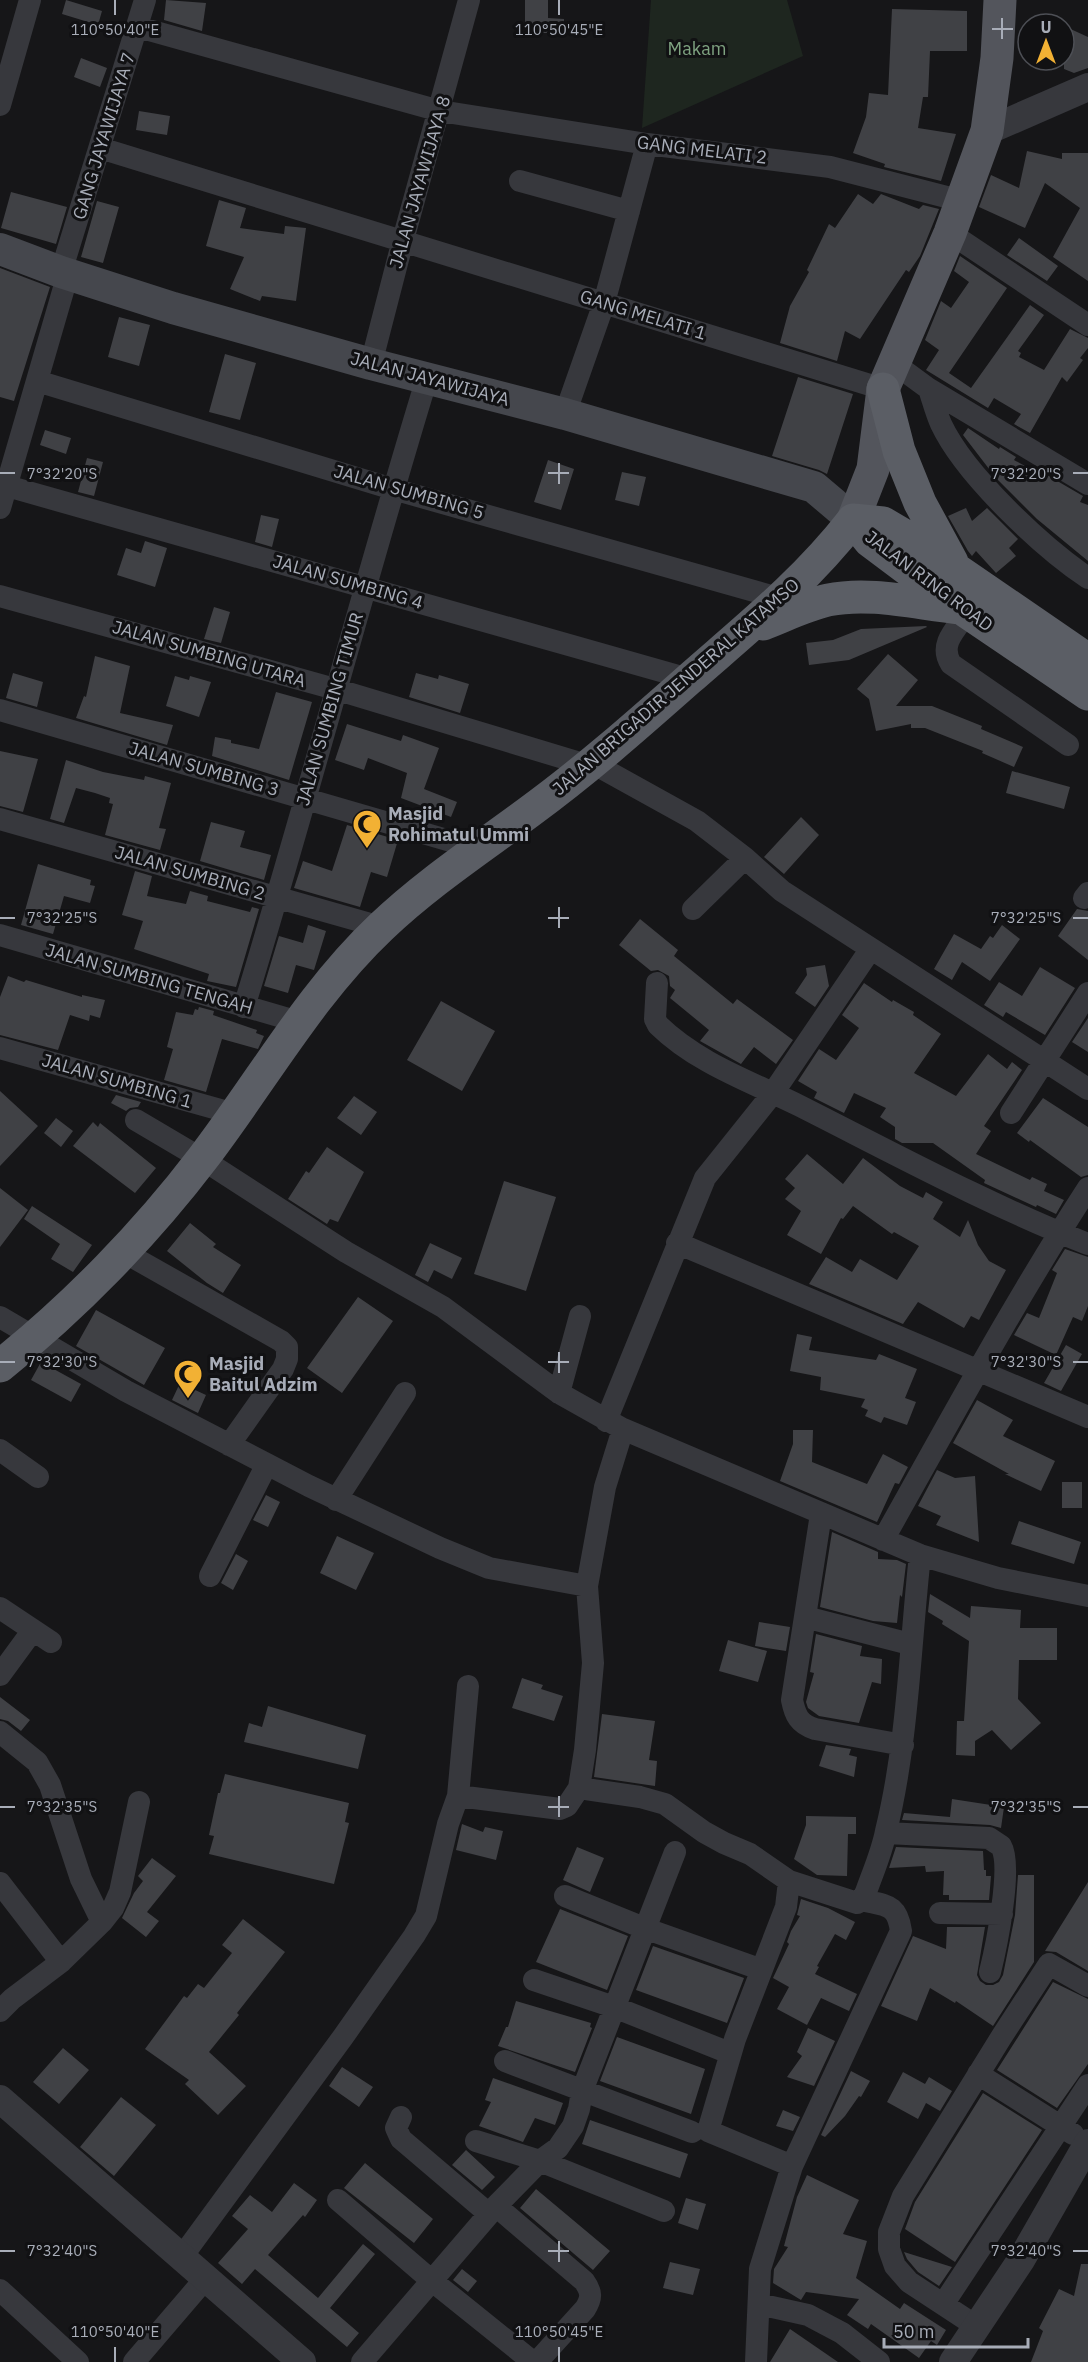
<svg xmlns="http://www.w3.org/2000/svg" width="1088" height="2362" font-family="'IBM Plex Sans',sans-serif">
<rect width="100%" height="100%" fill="#161618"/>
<path fill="#1e261f" d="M651 0H787L803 56 642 128Z"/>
<path fill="#404145" d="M66 0 102 11 98 25 62 14Z
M166 0 206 3 202 31 164 20Z
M525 0H548V18L564 19V33H525Z
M892 9 967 11V51H930L928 97H923L918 128 956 134 941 181 884 167 885 164 853 153 866 117 869 93 888 95Z
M1064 26 1088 37V68L1074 73 1064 69Z
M81 58 107 68 100 87 74 77Z
M139 111 170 116 167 135 136 130Z
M1027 151 1062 159V153H1088V281L1053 257 1080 208 1045 183 1025 228 979 207 991 175 1019 188Z
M11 192 67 207 56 244 1 228Z
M858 194 873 204 881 194 919 209 923 205 939 209 920 256 909 272 906 270 860 339 845 331 837 361 780 343 790 306 809 272 807 270 829 224 835 228Z
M219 200 246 208 240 228 284 234 285 226 306 228 296 301 262 296 260 301 230 289 244 257 206 246Z
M97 201 119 207 103 263 81 257Z
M1019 238 1058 266 1047 281 1007 255Z
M960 256 1007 288 949 373 971 388 1030 305 1044 315 1018 351 1021 353 1019 357 1044 370 1070 329 1088 338V348L1080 358 1083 360 1067 382 1062 377 1030 433 1014 424 1021 414 994 398 988 408 926 370 939 350 925 340 941 301 951 308 969 282 954 271Z
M0 268 50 287 14 401 0 397Z
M119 317 150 325 139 366 108 357Z
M225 354 256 363 240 420 209 412Z
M798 377 853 394 827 474 819 470 772 456Z
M968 428 999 449 1000 447 1016 457 1014 460 1045 477 1047 475 1083 496 1080 502 1088 505V561L1037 519 996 478 963 435Z
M45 430 71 438 66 454 40 445Z
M87 458 103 462 94 496 78 492Z
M548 460 574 469 561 510 534 502Z
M622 472 646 477 639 506 615 500Z
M966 508 972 521 987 508 1018 539 1009 548 1016 556 996 573 976 551 972 556 968 551 948 516Z
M261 515 279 519 272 547 255 542Z
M145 541 167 548 155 587 117 575 126 548 141 553Z
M214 607 230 612 221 643 204 639Z
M926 626 927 627 849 660 809 665 806 643 833 640 861 629Z
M888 654 918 680 896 706H932L982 726 981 729 1023 747 1014 767 982 753 983 751 925 728H911V724L876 731 869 699 857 689Z
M95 656 130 666 120 713 173 725 167 745 76 718 84 696 86 697Z
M13 673 43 682 37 707 6 698Z
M416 673 438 679 439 675 469 684 460 713 409 697Z
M175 676 189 680 190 676 211 682 199 717 166 706Z
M276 692 312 702 289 780 212 756 215 737 231 740V743L259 749Z
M347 724 401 741 403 735 439 748 424 789 457 802 451 817 401 798 407 773 368 758 364 770 335 760Z
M0 751 38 759 23 812 0 806Z
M66 760 103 772 144 780 145 776 171 783 159 828 166 829 160 850 105 835 113 804 109 803 110 798 95 793 76 788 64 823 50 819Z
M1012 771 1070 787 1064 809 1006 793Z
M801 817 819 835 784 874 764 857Z
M211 822 245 831 240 847 271 855 264 880 200 861Z
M347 825 398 840 387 877 371 872 360 907 294 888 303 861 332 871Z
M38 864 91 880 90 885 95 886 90 903 64 896 53 934 21 925Z
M135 871 152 876 147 896 186 904 190 891 208 896 207 901 250 912 252 907 259 909 236 987 207 981 209 974 134 949 143 921 122 915Z
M1077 909 1088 911V960L1058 936Z
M640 919 678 950 674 956 733 1004 737 999 793 1040 776 1064 754 1047 741 1064 700 1041 709 1030 670 998 675 990 670 986 669 976 658 970 651 971 619 945Z
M308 925 326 931 314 970 296 965 288 993 264 986 279 936 303 943Z
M1002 925 1020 939 990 981 962 962 952 980 934 969 954 934 981 949 990 936 993 938Z
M825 965 829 986 815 1007 795 993 807 975 806 968Z
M1040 967 1075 988 1045 1035 1006 1012 1003 1017 984 1005 999 982 1022 996Z
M8 976 24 982 26 980 82 997V995L105 1000 100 1018 90 1015 89 1021 70 1015 58 1050 0 1035V997Z
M864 983 892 1002 893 1000 914 1012 913 1015 941 1034 914 1073 956 1096 988 1054 1007 1069 1012 1062 1022 1070 984 1126 991 1131 976 1154 1030 1180 1032 1177 1047 1184 1044 1191 1064 1200 1056 1214 1037 1205 1036 1207 984 1183 985 1180 933 1143H902L895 1139V1127L880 1117 886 1108 854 1093 844 1113 814 1098 817 1092 798 1081 819 1049 836 1060 859 1028 842 1015Z
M441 1001 495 1031 462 1091 407 1060Z
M199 1007 214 1011 213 1015 257 1030 256 1033 264 1036 258 1049 222 1039 206 1092 164 1080 173 1049 167 1047 176 1012 193 1015 195 1009 198 1010Z
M1088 1018V1052L1072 1042Z
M0 1091 38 1126 0 1166Z
M116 1095 141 1102 138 1107 130 1108 126 1111 111 1103Z
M354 1096 377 1112 361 1135 337 1118Z
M1043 1098 1088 1127V1175L1081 1177 1030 1140 1029 1142 1017 1133Z
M56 1118 73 1131 61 1147 44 1133Z
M93 1122 98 1127 100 1123 156 1168 135 1193 73 1146Z
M327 1147 364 1172 338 1222 330 1219 327 1224 288 1199 306 1171 309 1173Z
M807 1154 843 1184 863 1158 900 1186 923 1198 926 1192 943 1202 933 1219 960 1237 968 1220 978 1245 989 1261 1006 1270 979 1320 971 1316 964 1328 918 1302 903 1324 809 1284 826 1257 852 1272 860 1259 897 1280 919 1246 894 1232 892 1234 853 1206 843 1219 841 1218 821 1254 787 1235 801 1211 785 1199 795 1188 785 1179Z
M504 1181 556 1197 526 1291 474 1274Z
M0 1188 28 1210 0 1247Z
M32 1206 92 1245 73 1272 51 1259 60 1244 24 1219Z
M190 1223 216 1244 213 1247 241 1265 223 1293 207 1283 167 1251Z
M430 1243 462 1258 452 1279 434 1270 428 1282 415 1275Z
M1065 1249 1088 1257V1306L1082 1321 1073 1317 1056 1355 1014 1335 1027 1313 1039 1318 1057 1273 1052 1270Z
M358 1297 393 1321 342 1393 307 1368Z
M96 1310 165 1348 144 1385 76 1346Z
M797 1334 812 1337 809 1350 876 1360 879 1354 917 1369 905 1398 916 1402 907 1425 884 1417 881 1423 865 1416 868 1410 861 1407 865 1399 820 1390 821 1377 790 1371Z
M1066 1345 1082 1354 1061 1391 1044 1383Z
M41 1362 81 1384 71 1402 31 1380Z
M180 1383 206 1395 198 1413 172 1400Z
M977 1400 1013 1420 1003 1436 1055 1461 1041 1491 1005 1474H1009L953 1443Z
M793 1430H813L812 1462 867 1484 883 1454 908 1467 899 1484 895 1483 877 1522 780 1481 793 1444Z
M937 1470 955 1478 975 1476 979 1542 936 1525 941 1516 918 1506Z
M1062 1482H1082V1508H1062Z
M266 1495 280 1502 268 1527 253 1520Z
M1019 1521 1081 1542 1074 1564 1011 1544Z
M832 1532 878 1552V1559L897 1560 906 1564 902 1597 900 1595 897 1623 873 1621 820 1607Z
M337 1536 374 1553 356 1590 320 1573Z
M236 1554 248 1561 233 1590 221 1583Z
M930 1594 970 1618 971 1606 1021 1610 1020 1628H1057V1660H1019L1018 1699 1041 1723 1011 1750 992 1730 975 1741V1756L956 1755 957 1721H964L969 1641 942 1624 943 1621 928 1612Z
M759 1622 790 1627 786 1651 755 1646Z
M816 1634 862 1646 860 1656 882 1659 881 1684 872 1682 859 1723 819 1716 808 1708 806 1702 814 1673 810 1672Z
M728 1640 767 1651 758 1682 719 1671Z
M522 1678 543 1685 541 1689 563 1696 554 1721 512 1708Z
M0 1697 30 1720 21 1731 8 1721 0 1719Z
M268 1706 366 1735 358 1769 244 1742 249 1723 262 1727Z
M602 1714 655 1721 649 1760 657 1761 655 1786 594 1777Z
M826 1745 851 1749 849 1755 857 1757 854 1777 819 1766Z
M225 1774 349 1803 345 1822 349 1823 334 1884 209 1854 214 1836 209 1835 218 1793H220Z
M952 1799 1004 1807 1001 1828 990 1825 902 1820 904 1813 950 1817Z
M806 1816 856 1817V1834H848L847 1876 817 1875 794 1859 806 1825Z
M462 1824 483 1832 485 1827 503 1831 496 1860 456 1850Z
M577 1847 604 1858 590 1892 563 1880Z
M896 1847 983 1851 984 1870H986V1876H991L989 1900H949V1895H943L944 1871 926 1872 925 1866 889 1868Z
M152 1858 176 1876 147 1912 159 1921 146 1937 122 1918 134 1893 143 1881 138 1876Z
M1018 1875H1034V1962L993 2026 956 2001 955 2003 930 1988 917 2021 881 2006 913 1936 946 1949 947 1927H985L977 1975 980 1981 986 1985H993L999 1982 1003 1975 1015 1915Z
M1088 1882V1971L1056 1952 1045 1951Z
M801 1899 828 1908 855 1922 846 1940 835 1934 817 1966 819 1967 815 1974 857 1994 849 2011 821 1998 807 2025 777 2009 789 1987 773 1978 789 1944 787 1942 791 1931 800 1916 797 1915Z
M560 1909 628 1936 607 1990 536 1962Z
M243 1919 285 1952 237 2013 239 2015 209 2052 246 2086 218 2115 185 2084 189 2080 145 2049 184 1996 187 1998 198 1984 204 1988 232 1953 222 1945Z
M653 1946 744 1978 727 2023 636 1990Z
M1053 1982 1088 1999V2064L1057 2108 997 2070Z
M516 2001 591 2023 590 2027 592 2028 575 2072 498 2046 506 2027H508Z
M808 2028 835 2041 814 2086 787 2077 802 2056 797 2052Z
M617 2037 705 2069 691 2114 600 2081Z
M63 2048 89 2070 59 2104 33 2082Z
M342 2067 373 2087 359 2107 329 2086Z
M851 2071 870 2081 861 2097 859 2096 845 2116 825 2137 821 2135Z
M903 2072 925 2084 929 2077 952 2091 940 2111 926 2103 918 2119 887 2102Z
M493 2078 563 2103 555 2125 535 2118 523 2142 479 2126 491 2102 485 2100Z
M983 2093 1042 2130 955 2262 905 2229 915 2202Z
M121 2097 156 2125 114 2176 80 2147Z
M783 2110 800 2117 793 2131 776 2126Z
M590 2120 688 2154 680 2178 582 2144Z
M466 2150 495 2177 482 2190 452 2165Z
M365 2163 433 2219 414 2243 344 2188Z
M807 2175 859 2200 843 2234 867 2241 856 2278 900 2309 904 2303 946 2330 937 2345 931 2341 919 2358 871 2324 868 2329 847 2315 859 2299 806 2292 801 2300 773 2283 774 2269 788 2247 784 2246 797 2197Z
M294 2183 317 2200 305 2217 303 2215 268 2255 318 2298 363 2244 375 2254 330 2308 359 2333 347 2347 255 2269 242 2284 218 2263 248 2229 232 2216 250 2195 272 2212Z
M536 2189 610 2251 593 2270 520 2208Z
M686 2198 706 2204 698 2230 678 2223Z
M904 2252 952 2267 939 2286 918 2272 907 2259Z
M670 2262 700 2269 693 2295 663 2288Z
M1081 2264H1088V2362H1031L1043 2331 1039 2328 1059 2289 1074 2296Z
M462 2269 477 2281 468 2292 453 2280Z
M790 2329 838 2362H770Z"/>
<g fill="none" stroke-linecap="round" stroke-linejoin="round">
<path stroke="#37383d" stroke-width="22" d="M138 27 440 111 647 144 830 167 962 201
M0 105 30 0
M100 148 883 389
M520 181 629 211
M950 233 1088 325
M61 272 145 0
M371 364 403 240 469 0
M895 364 929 389 1088 484
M37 381 393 489 782 599
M929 389C933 401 936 413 941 424 965 475 1042 547 1088 578
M565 414 604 303 647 144
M7 486 689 679
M0 508 68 274
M0 596 335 689 590 766
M968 612C957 628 938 644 951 664L1068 745
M0 710 478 849
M594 764 697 821 745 858 782 891 1088 1089
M0 819 381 927
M1084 898 1088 893
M693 909 745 858
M0 935 299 1022
M657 983 655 1019 658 1025C698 1064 752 1082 800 1106 895 1154 989 1205 1088 1244
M244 1007C308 798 363 587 427 378
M0 1048 235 1114
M1011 1113 1088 993
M136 1120 202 1159 346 1252 443 1307 559 1393 623 1429 920 1555 998 1578 1088 1596
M677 1243 1088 1417
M122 1251 281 1341 287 1347V1359L283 1369 229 1445
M0 1317 126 1391 309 1486 440 1548 489 1568 587 1586
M559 1393 580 1316
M606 1421 705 1178 773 1093 870 950
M0 1450 38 1477
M336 1500 405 1393
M821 1514 792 1700C795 1715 799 1724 815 1729L903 1745
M883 1540C950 1421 1014 1302 1088 1188
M210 1576 267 1464
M0 1608 51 1642
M805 1617 910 1644
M0 1675 33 1630
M0 1732 37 1762 50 1785 81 1879 102 1922
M579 1788 640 1797 665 1804 704 1832 724 1843 750 1854 789 1881 786 1907 735 2039 708 2131 792 2166
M458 1796 468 1686
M886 1833 989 1838 1001 1846C1013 1866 996 1948 990 1972
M789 1881 857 1903 862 1900 866 1892C873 1872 882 1852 886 1831 908 1742 910 1646 920 1555
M0 1883 61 1962
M565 1896 644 1928 754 1967
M940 1913 1002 1914
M534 1980 614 2007 722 2050
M0 2011 12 1999 61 1962 102 1922 113 1908 120 1892 139 1802
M505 2061 692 2132
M978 2074 1073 2134
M401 2117 396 2128 401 2139 489 2214
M476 2141 540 2161 664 2211
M338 2200 431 2280 533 2362
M496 2206 584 2281C592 2292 592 2298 585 2309L537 2362
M181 2258 343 2037 414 1936 426 1916 448 1824 458 1796 560 1809 567 1806 579 1788 585 1750 593 1663 587 1586 605 1487 623 1429
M0 2290 78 2362
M944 2303 1088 2085
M759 2304 808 2315 842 2333 879 2362
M976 2326 909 2282 895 2266 889 2249V2232L903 2196 1002 2036 1049 1964 1088 1986
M134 2362 205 2279
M362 2362 496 2206 540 2161 558 2148 573 2126 579 2109 582 2091 675 1852
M756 2362 760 2269 792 2166 901 1931C897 1903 886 1906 862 1900"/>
<path stroke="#37383d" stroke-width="28" d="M987 131 1088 87
M0 2099 302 2362
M953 2362 1021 2260 1088 2143"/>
<path stroke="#45474d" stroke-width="32" d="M0 249 61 272 173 308 371 364 565 414 814 487 853 520"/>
<path stroke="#53555c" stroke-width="33" d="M853 520 873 469 883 389 950 233 987 131 997 58 1000 0"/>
<path stroke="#5b5e65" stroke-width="33" d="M883 389 899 451 920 503 952 562
M853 520 870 541 942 595 1088 694
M853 520 883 523 922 546 1088 660
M763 624C784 616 806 605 828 600 871 591 918 604 961 608
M0 1366C74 1307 146 1233 203 1158 262 1081 310 994 381 927 426 884 479 849 529 812 585 771 636 726 688 680 746 629 805 582 853 520"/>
</g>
<path fill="none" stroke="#a8adb8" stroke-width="2" d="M115 0V15M559 0V15M1002 18V39M992 29H1013M559 463V484M0 473H15M548 473H569M1073 473H1088M559 907V928M0 918H15M548 918H569M1073 918H1088M559 1352V1373M0 1362H15M548 1362H569M1073 1362H1088M559 1796V1817M0 1807H15M548 1807H569M1073 1807H1088M559 2241V2262M0 2251H15M548 2251H569M1073 2251H1088M115 2347V2362M559 2347V2362"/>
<defs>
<g id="mosque-pin" transform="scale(1.5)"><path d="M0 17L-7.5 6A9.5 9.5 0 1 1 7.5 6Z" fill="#f2b134" stroke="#111113"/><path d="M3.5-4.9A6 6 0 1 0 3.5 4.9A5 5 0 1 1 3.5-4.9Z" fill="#111"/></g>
</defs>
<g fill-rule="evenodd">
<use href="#mosque-pin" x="367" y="824"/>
<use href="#mosque-pin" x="188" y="1374"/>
</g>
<g text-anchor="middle" stroke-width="6" stroke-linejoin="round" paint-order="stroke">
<g font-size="18" fill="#7fa381" stroke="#111113">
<text x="697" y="55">Makam</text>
</g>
<g font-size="18" fill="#a8adb8" stroke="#111113">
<text transform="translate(104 136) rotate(-73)" y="6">GANG JAYAWIJAYA 7</text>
<text transform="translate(702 150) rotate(7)" y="6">GANG MELATI 2</text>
<text transform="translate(420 182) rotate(-74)" y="6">JALAN JAYAWIJAYA 8</text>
<text transform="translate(643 315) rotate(17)" y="6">GANG MELATI 1</text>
<text transform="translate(430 379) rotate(15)" y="6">JALAN JAYAWIJAYA</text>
<text transform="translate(409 492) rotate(16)" y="6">JALAN SUMBING 5</text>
<text transform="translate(929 581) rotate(37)" y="6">JALAN RING ROAD</text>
<text transform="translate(348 582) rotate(16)" y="6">JALAN SUMBING 4</text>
<text transform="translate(209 654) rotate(16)" y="6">JALAN SUMBING UTARA</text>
<text transform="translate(676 687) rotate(-41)" y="6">JALAN BRIGADIR JENDERAL KATAMSO</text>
<text transform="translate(330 709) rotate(-74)" y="6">JALAN SUMBING TIMUR</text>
<text transform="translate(204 769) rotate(16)" y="6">JALAN SUMBING 3</text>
<text transform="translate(190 873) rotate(16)" y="6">JALAN SUMBING 2</text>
<text transform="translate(149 979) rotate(16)" y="6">JALAN SUMBING TENGAH</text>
<text transform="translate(117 1081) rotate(16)" y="6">JALAN SUMBING 1</text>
</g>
<g font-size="18" font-weight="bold" fill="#a8adb8" stroke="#111113" text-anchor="start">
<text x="388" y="820">Masjid<tspan x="388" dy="21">Rohimatul Ummi</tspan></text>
<text x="209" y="1370">Masjid<tspan x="209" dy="21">Baitul Adzim</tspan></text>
</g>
</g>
<g font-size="15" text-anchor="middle" fill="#a8adb8" stroke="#111113" stroke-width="6" stroke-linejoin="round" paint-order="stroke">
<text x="115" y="35">110°50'40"E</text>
<text x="559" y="35">110°50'45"E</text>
<text x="62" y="479">7°32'20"S</text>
<text x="1026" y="479">7°32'20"S</text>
<text x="62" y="923">7°32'25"S</text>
<text x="1026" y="923">7°32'25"S</text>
<text x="62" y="1367">7°32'30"S</text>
<text x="1026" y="1367">7°32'30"S</text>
<text x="62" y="1812">7°32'35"S</text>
<text x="1026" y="1812">7°32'35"S</text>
<text x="62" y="2256">7°32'40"S</text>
<text x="1026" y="2256">7°32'40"S</text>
<text x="115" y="2337">110°50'40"E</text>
<text x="559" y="2337">110°50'45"E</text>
</g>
<g transform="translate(1046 42)"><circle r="28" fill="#111113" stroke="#4d4f55" stroke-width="1.5"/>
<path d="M0-4.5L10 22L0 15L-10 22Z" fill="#f2b134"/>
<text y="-9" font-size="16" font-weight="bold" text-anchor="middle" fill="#a8adb8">U</text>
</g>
<path d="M884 2338v9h144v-9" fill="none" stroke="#a8adb8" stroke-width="3"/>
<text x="893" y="2338" font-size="18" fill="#a8adb8" stroke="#111113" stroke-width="4.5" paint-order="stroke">50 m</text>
</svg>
